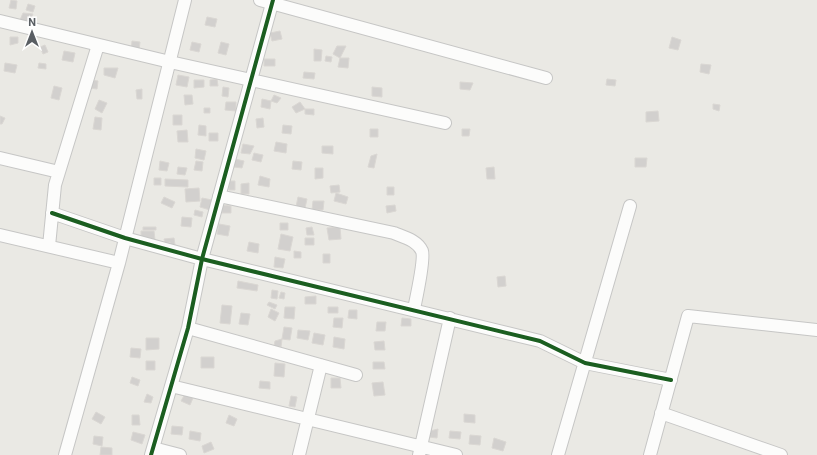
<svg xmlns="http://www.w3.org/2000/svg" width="817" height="455" font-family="Roboto,sans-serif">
<rect width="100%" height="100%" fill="#eae9e4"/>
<path fill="#d2d0ce" stroke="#dad7d3" d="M11 0 17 1 16 9 9 8Z
M28 4 35 6 33 12 26 10Z
M23 13 33 14 28 24 20 20Z
M207 17 217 19 215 27 205 25Z
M280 31 282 39 272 41 270 33Z
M10 37H18V43L10 45Z
M672 37 681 40 678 50 669 48Z
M132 41 140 42 139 51H131Z
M192 42 201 44 199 52 190 50Z
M221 42 229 44 226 55 218 53Z
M45 45 48 52 43 54 40 47Z
M337 46H346L340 58 333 54Z
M314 49 322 50 321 61H314Z
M64 51 75 53 73 62 62 60Z
M326 56 332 57 331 62 325 61Z
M340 58H349L348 68 338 67Z
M264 59H275V66H264Z
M5 63 17 65 15 73 4 71Z
M39 63 46 64V69L38 68Z
M701 64 711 65 709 74 700 72Z
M104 68H118L115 78 104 75Z
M304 72 315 73 314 79 303 78Z
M178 75 189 77 187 87 176 85Z
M217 79 218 86H210V80Z
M607 79 616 80 615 86 606 85Z
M91 80 98 81 97 89 90 88Z
M194 80H204V87L194 88Z
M460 82 473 83 470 90 460 89Z
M54 86 62 88 59 100 51 98Z
M223 87 229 88 228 97 222 96Z
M372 87 382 88V97L372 96Z
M142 89V99H137L136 90Z
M184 95H192L193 104 185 105Z
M274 95 281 98 277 103 271 101Z
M262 99 271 101 270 109 261 107Z
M99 100 107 103 102 113 95 109Z
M226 102H236V111L225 110Z
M300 102 305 109 296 113 292 107Z
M713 104 720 105 719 111 713 109Z
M204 108H210V113H204Z
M305 109H314V115L305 114Z
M658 111 659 121 646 122V112Z
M173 115H182V125H173Z
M0 116 5 118 2 124H0Z
M95 117 102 118 101 130 93 129Z
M263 118 264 127 257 128 256 119Z
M199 125 206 126V136L198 135Z
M283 125 292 126 291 134 282 133Z
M370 129H378V137H370Z
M462 129H470L469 136H462Z
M187 130 188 142H178L177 131Z
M209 133H218V141H209Z
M276 142 287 144 286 153 274 151Z
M243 144 254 146 250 154 241 153Z
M322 146H333V154L322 153Z
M196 149 206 151 204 160 195 158Z
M254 153 263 155 261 162 252 160Z
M377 154 374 168 368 167 371 156Z
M635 158H647L646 167H635Z
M235 159 244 161 242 168 234 167Z
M160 161 169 163 167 171 159 170Z
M196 161 203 162 202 171 194 170Z
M293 161 302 162 301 170 292 169Z
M178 167 187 168 185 175 177 174Z
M494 167 495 179H487L486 168Z
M315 168H323V178L315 179Z
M260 176 270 179 269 187 258 185Z
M154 178H161V185H154Z
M165 179 188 180V187L165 186Z
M229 181H235V190H229Z
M249 183V194H241V184Z
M339 185 340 192 331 193 330 186Z
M387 187H394V195H387Z
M199 188 200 201 186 202 185 189Z
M336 193 348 197 346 204 334 201Z
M164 197 175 202 172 208 161 203Z
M298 197 307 199 305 208 296 207Z
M202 198 212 200 210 210 200 207Z
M313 201H324L323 210H312Z
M222 205 231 206V213H222Z
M395 205 396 211 387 213 386 206Z
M195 210 203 212 202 217 194 215Z
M182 217 192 218 191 227 181 226Z
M280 223H288V230H280Z
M219 224 230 226 228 236 217 234Z
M143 227H156V230H143Z
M312 227 314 235H307L306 228Z
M340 227 341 239 329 240 327 228Z
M141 231H154L155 240H141Z
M281 234 293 237 290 251 278 249Z
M174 238 175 245H170V242L165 243 164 239Z
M305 238H314V245H305Z
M249 242 259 244 258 253 247 251Z
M294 251 301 252V258H294Z
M323 254H330V263H323Z
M275 257 285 259 283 268 274 267Z
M505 276 506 286 498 287 497 277Z
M238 281 258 285 257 291 237 288Z
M272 290 278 291 277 299 271 298Z
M281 292 285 293 284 299 279 298Z
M316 296V304H305V297Z
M269 302 277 305 275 309 267 305Z
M222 305 232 306 230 324 220 323Z
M285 307H295L294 319 284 318Z
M328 307H338V313H328Z
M271 309 279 313 275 321 268 317Z
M349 310H357V319L348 318Z
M241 313 250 314 248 325 239 324Z
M334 318H343L342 328 333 327Z
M402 318 411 319V326H401Z
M377 322H386L385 331H376Z
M284 327 292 328 290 340 282 339Z
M298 330 310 331 308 340 297 338Z
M314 333 325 335 323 345 312 343Z
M334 337 345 339 344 349 333 347Z
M146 338H159V349L146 350Z
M282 339 281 347 274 346 275 341Z
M384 341 385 350H375L374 342Z
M131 348 141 349 140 358 130 357Z
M201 357H214V368H201Z
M146 361H155V370H146Z
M373 362H384L385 369H373Z
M275 363 285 364 284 377 274 376Z
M132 377 140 380 138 386 130 383Z
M331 378H340L341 388H331Z
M260 381 270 382V389L259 388Z
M383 382 385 395 374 396 372 383Z
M147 394 153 397 151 403 144 402Z
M185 394 193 398 190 405 181 401Z
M291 396 297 397 295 407 289 406Z
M96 412 105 417 101 424 92 419Z
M464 414 475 415V423L464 422Z
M132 415H139L140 425H132Z
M229 415 237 419 234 426 226 423Z
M172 426 183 427 182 435 171 434Z
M438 429 437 438 429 437 430 431Z
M190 431 201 433 200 441 189 439Z
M450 431 461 432 460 439 449 438Z
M133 432 145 435 142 444 131 440Z
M470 435 481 436 480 445 469 444Z
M94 436 103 437 102 446 93 444Z
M494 438 506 442 503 451 492 448Z
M211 442 214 449 204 453 202 446Z
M101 447 112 448V455H100Z"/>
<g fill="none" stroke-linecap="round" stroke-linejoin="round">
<g stroke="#c6c6c5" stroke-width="14">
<path id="street" d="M260 0 546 78
M0 21 170 62 445 123
M0 158 59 172
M219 196 394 233C403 237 417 240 422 251 425 259 416 299 414 309
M52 213 125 238 202 259 540 341 585 363 671 380
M0 235 119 263
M49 246 55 185 98 45
M188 328 356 375
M171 386 456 455
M661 413 781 455
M153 448 180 455
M65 455 119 263 185 0
M151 455 188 328 202 259 273 0
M299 455 321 365
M419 455 450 318
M558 455 630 206
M650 455 688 316 817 330"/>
</g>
<use href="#street" stroke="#fcfcfb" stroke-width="12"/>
<g stroke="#fff" stroke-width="6">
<path id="cycleway" d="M52 213 125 238 202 259 540 341 585 363 671 380
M151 455 188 328 202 259 273 0"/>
</g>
<use href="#cycleway" stroke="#1b5e20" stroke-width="4"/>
</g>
<g transform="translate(32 32)" stroke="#ffffff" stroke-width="3" paint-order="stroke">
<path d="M0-3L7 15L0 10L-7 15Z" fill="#595e63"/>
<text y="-6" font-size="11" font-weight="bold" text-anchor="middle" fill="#595e63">N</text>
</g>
</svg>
